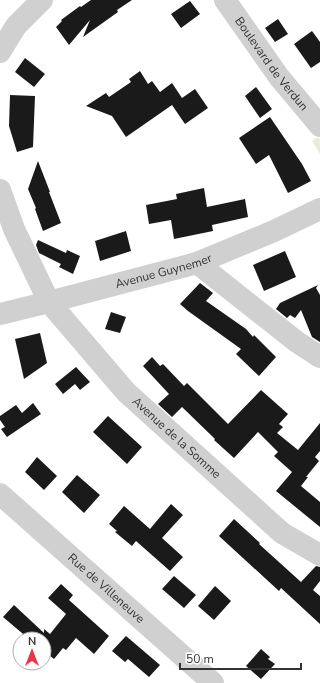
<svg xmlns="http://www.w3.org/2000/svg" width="320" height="683" font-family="'Nunito Sans',sans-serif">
<rect width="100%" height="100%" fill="#fff"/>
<path fill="#e6ecdf" d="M317 137 320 139V154L312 141Z"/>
<path fill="#1a1a1a" d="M91 0H132L117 10 118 12 83 37 90 20 69 45 56 27 62 21 61 20 80 6 81 7Z
M190 1 200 14 181 28 171 14Z
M278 19 288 34 275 42 265 28Z
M312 31 320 42V62L311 68 294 44Z
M25 58 45 74 34 87 15 72Z
M140 71 148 84 152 81 160 92 172 83 182 98 195 89 208 108 185 124 172 105 126 137 112 116 86 106 106 93 109 97 131 82 129 79Z
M256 87 272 109 260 118 245 96Z
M10 95 35 96 33 147 17 152 9 126Z
M270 117 302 164 311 181 288 193 269 155 256 164 239 138Z
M38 161 50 192H49L61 223 43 231 35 209 36 208 28 189Z
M204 188 207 207 245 199 248 217 212 225 213 231 174 239 171 220 149 224 146 205 177 199 176 194Z
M126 231 131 251 100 261 95 241Z
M38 240 66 253 67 250 80 256 73 274 59 267 61 264 39 253 36 245Z
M285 251 296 277 264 291 253 265Z
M200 283 213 293 206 301 246 329 253 337 254 335 276 357 259 376 236 354 241 349 188 311 180 304Z
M318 285 316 288 320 295V342L312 337 301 310 295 318 290 315 287 318 276 309 280 303Z
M111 312 126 317 120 333 105 329Z
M40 333 47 363 24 379 15 339Z
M152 357 160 366 163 364 184 386 187 383 228 424 261 390 288 414 279 424 283 427 277 433 298 450 320 423V451L315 457 319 461 306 477H308L301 486 320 502V527L276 491 292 472 274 456 278 452 258 432 234 458 214 440 215 439 182 407 172 417 158 404 169 394 143 366Z
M76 367 90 382 80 390 75 384 63 394 55 384Z
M33 403 41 414 7 437 1 429 5 427 0 420V416L16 405 22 413Z
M108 416 142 447 127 464 93 432Z
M37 457 57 476 44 490 25 472Z
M77 475 100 495 84 513 62 492Z
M171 504 183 515 162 538 183 557 170 571 136 541 132 546 115 532 117 531 109 524 124 506 150 529Z
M234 519 260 543 259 544 301 582 316 566 320 567V581L313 590 320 596V624L281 588 279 591 219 536Z
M174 576 196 595 184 608 162 589Z
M61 584 73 595 69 600 109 636 94 654 76 638 66 650 63 648 54 659 44 651V639H29L3 617 14 605 44 633V629L50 634 66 614 48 598Z
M215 586 231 601 214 620 198 606Z
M126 636 160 665 149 677 128 659 125 662 112 651Z
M261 649 270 657 268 659 275 664 261 679 246 666Z"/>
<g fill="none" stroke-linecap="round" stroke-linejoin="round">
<g stroke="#d0d0d0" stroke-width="22">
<path id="s1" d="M225 0 279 77 320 126"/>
<path d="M0 52 16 26 42 0"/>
<path id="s2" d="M0 190 14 229 49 302 126 392 282 533 320 555"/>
<path d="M197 263 297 342 320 357"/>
<path id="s3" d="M0 314 49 302 197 263 274 231 320 209"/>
<path id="s4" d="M0 494 213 683"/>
</g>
</g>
<g text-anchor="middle" stroke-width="4" stroke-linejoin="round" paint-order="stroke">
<g font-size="12" fill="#333" stroke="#fff">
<text dy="4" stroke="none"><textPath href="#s1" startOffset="79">Boulevard de Verdun</textPath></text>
<text dy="4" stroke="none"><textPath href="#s3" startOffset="169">Avenue Guynemer</textPath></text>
<text dy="4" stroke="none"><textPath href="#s2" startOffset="309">Avenue de la Somme</textPath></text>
<text dy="4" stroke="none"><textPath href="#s4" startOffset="142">Rue de Villeneuve</textPath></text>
</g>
</g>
<g transform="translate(32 651)"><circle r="19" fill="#ffffff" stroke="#adadad"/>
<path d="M0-3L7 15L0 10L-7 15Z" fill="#e63946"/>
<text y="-6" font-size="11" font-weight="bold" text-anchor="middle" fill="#333333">N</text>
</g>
<path d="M180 663v6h121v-6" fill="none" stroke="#333333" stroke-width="2"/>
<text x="186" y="663" font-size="12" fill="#333333" stroke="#ffffff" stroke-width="3" paint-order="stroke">50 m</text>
</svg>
